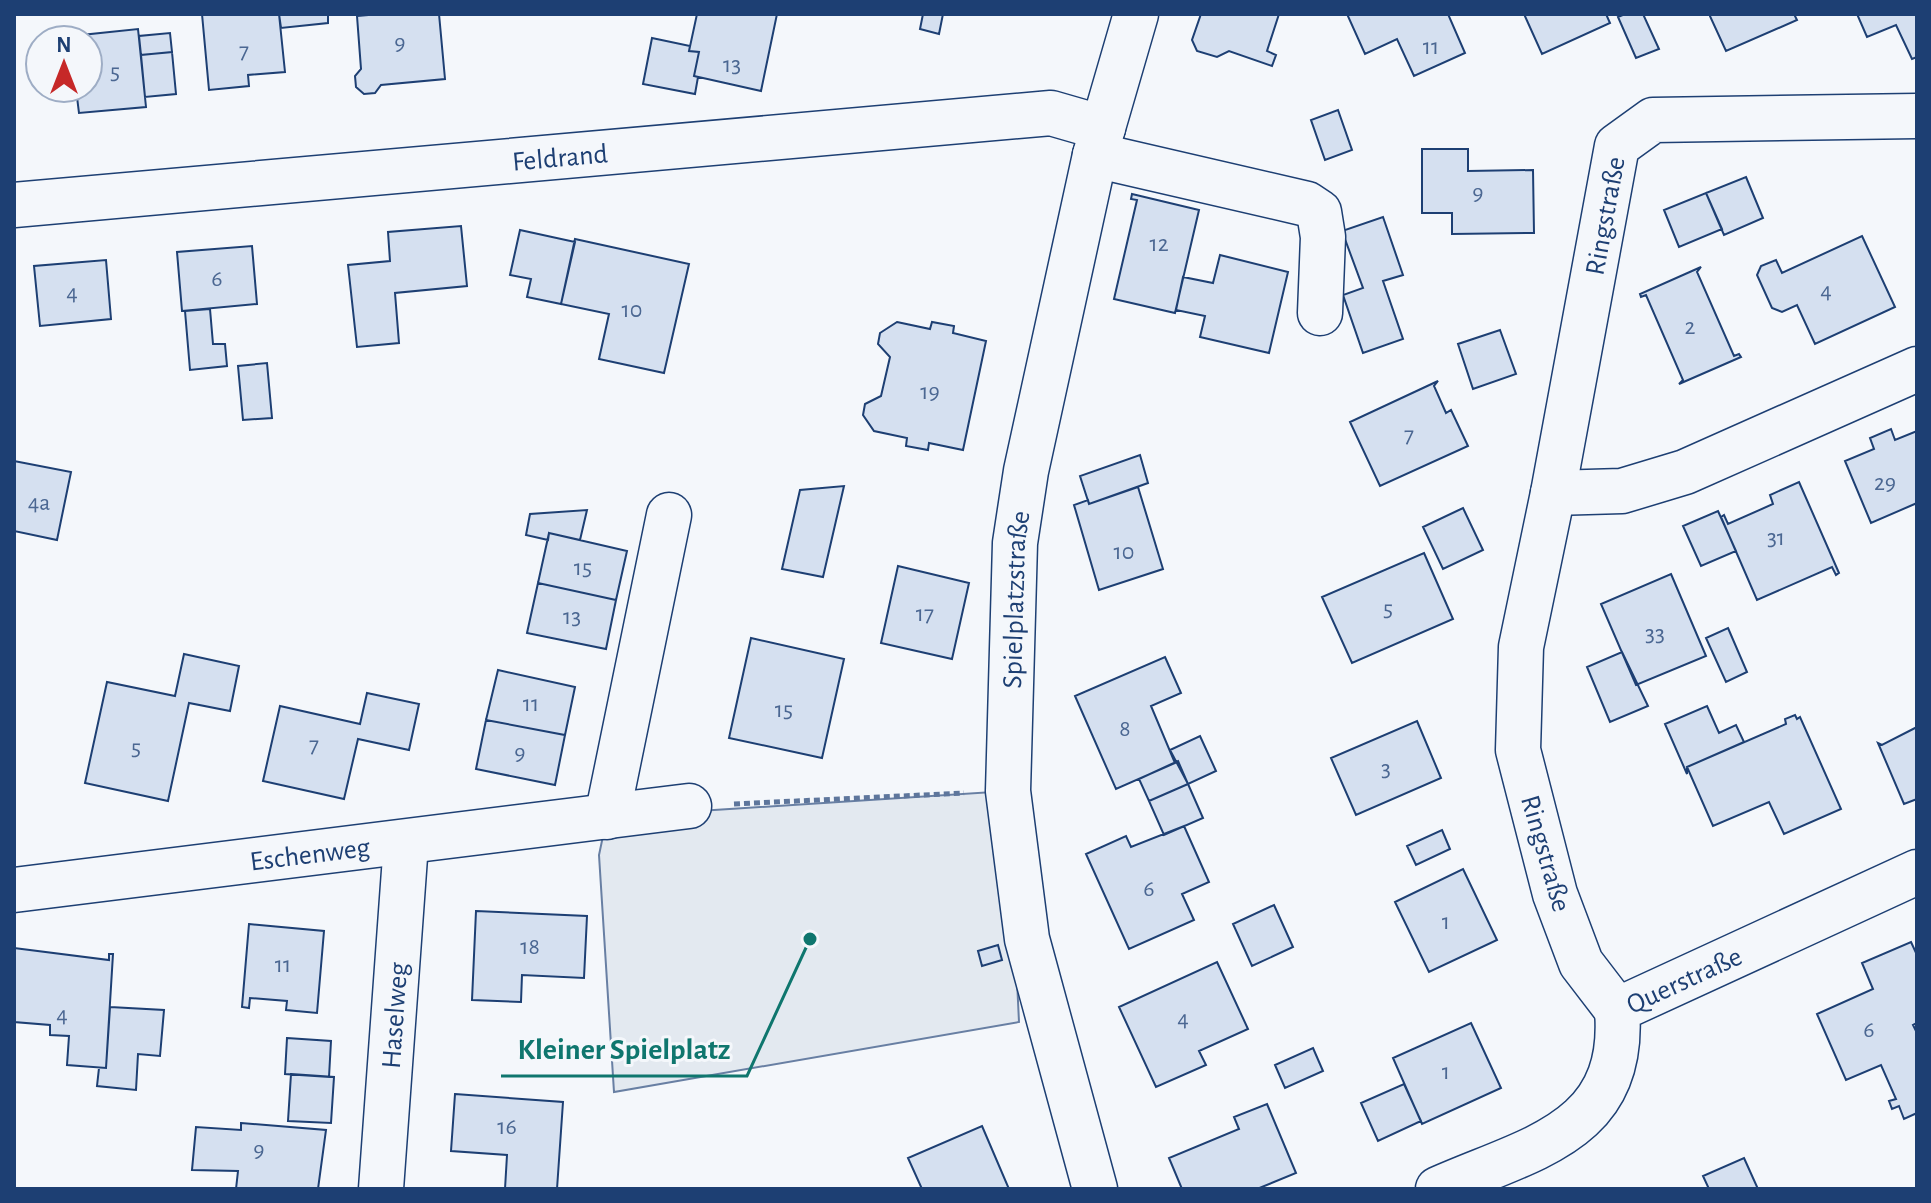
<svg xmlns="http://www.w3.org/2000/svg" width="1931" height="1203" font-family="'Alegreya Sans',sans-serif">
<rect width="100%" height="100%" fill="#f4f7fb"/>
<path fill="#e3e9f0" stroke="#687fa3" stroke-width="2" d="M1008 791 1019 1022 614 1092 599 855 607 817Z"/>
<path fill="#d5e0f0" stroke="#1d3f73" stroke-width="2" d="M202 14H279L285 72 248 75 249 86 209 90Z
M279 14H328V23L281 28Z
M380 14H439L445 79 381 85 375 93 364 94 356 87 355 76 361 69 357 16Z
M697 14H777L761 91 694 76 699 52 689 51Z
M923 14H943L939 34 920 29Z
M1201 14H1279L1267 51 1276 55 1272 66 1229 51 1217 57 1197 51 1192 40Z
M1347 14H1448L1465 53 1414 76 1397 39 1365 54Z
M1524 14H1606L1610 23 1542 54Z
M1625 14H1643L1659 49 1636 58 1618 17Z
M1709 14H1794L1797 20 1726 51Z
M1857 14H1917V57L1912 59 1896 25 1867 37Z
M138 29 146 107 79 113 76 89 72 88H88V40H72V36Z
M170 33 172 52 141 55 139 36Z
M652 38 690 46 689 51 699 52 694 76 698 77 695 94 643 84Z
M172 52 176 94 145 97 141 55Z
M1338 110 1352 150 1325 160 1311 120Z
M1422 149H1468V171L1533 170 1534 233 1452 234V213H1422Z
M1746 177 1763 218 1724 235 1706 193Z
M1706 193 1722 229 1679 247 1664 210Z
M1132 194 1199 210 1175 313 1114 299 1137 200 1131 199Z
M1383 217 1403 275 1383 281 1403 339 1363 353 1343 295 1363 288 1342 231Z
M461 226 467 286 395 293 399 343 357 347 348 265 390 261 388 232Z
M520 230 575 242 561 304 527 297 531 279 510 275Z
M1862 236 1895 307 1815 344 1797 305 1782 312 1772 308 1757 275 1761 266 1776 260 1782 273Z
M575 239 689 264 664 373 599 359 609 314 561 304Z
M252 246 257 304 182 311 177 252Z
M1220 255 1288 272 1269 353 1200 337 1205 316 1176 310 1183 277 1213 283Z
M106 260 111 319 40 326 34 266Z
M1701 267 1697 272 1734 356 1739 354 1741 357 1679 384 1683 380 1646 295 1641 297 1640 294Z
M210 309 213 344H225L227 366 190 370 185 311Z
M897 322 930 329 932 322 954 326 953 333 986 341 963 450 929 443 928 450 906 446 907 438 874 431 863 415 865 404 881 396 890 357 878 344 880 333Z
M1500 330 1516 374 1473 389 1458 344Z
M267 363 272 418 243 420 238 366Z
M1438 381 1434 386 1446 413 1451 410 1468 446 1380 486 1350 422Z
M1891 429 1895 440 1917 431V503L1871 523 1845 461 1874 449 1870 438Z
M1140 455 1148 483 1089 504 1080 476Z
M14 461 71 472 57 540 14 531Z
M1799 482 1839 573 1836 575 1832 567 1757 600 1721 517 1724 515 1728 524 1773 504 1770 495Z
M844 486 823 577 782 569 800 490Z
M1138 487 1163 569 1099 590 1074 505 1088 500 1089 504Z
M1463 508 1483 550 1443 569 1423 527Z
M587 510 580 540 549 533 548 540 526 535 530 514Z
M1718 511 1736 551 1701 566 1683 526Z
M549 533 627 551 616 600 538 583Z
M1424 553 1453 619 1352 663 1322 597Z
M898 566 969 583 952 659 881 643Z
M1671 574 1706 656 1636 685 1601 604Z
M538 583 616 600 606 649 527 633Z
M1728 628 1747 672 1726 682 1706 638Z
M751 638 844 659 822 758 729 738Z
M1622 652 1648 706 1610 722 1587 667Z
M184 654 239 666 230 711 189 703 168 801 85 783 107 682 175 696Z
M1165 657 1181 693 1151 706 1175 763 1116 789 1075 696Z
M498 670 575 687 565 735 486 720Z
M367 693 419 704 409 750 358 739 344 799 263 781 280 706 360 724Z
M1707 706 1719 733 1736 725 1744 742 1687 767V774L1665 724Z
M1795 715 1797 719 1800 717 1841 809 1784 834 1769 802 1713 826 1687 767 1786 724 1785 719Z
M486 720 565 735 555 785 476 769Z
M1417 721 1441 778 1356 815 1331 758Z
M1917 727V799L1904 804 1878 743 1882 745Z
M1200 736 1216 771 1188 784 1170 750Z
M1178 761 1188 784 1149 801 1139 779Z
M1188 784 1203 818 1164 835 1149 801Z
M1184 826 1209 882 1182 894 1194 920 1129 949 1086 854 1126 836 1131 847Z
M1442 830 1450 849 1416 865 1407 846Z
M1463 869 1497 940 1429 972 1395 902Z
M1274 905 1293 947 1252 966 1233 924Z
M476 911 587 916 584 978 522 975 521 1002 472 1000Z
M249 924 324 931 317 1013 286 1010 287 1001 250 998 249 1008 242 1007Z
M1911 942 1917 955V1023L1913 1025 1917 1033V1113L1904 1119 1899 1106 1892 1109 1889 1101 1896 1099 1881 1065 1846 1080 1817 1014 1873 989 1862 963Z
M998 945 1002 960 982 966 978 951Z
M14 948 109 960V954H113L106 1068 67 1065 69 1036 50 1035V1025L14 1022Z
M1217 962 1248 1029 1199 1051 1206 1065 1156 1087 1119 1007Z
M110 1007 164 1010 160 1056 138 1054 136 1090 97 1086 99 1068H106Z
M1471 1023 1501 1088 1422 1124 1393 1058Z
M287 1038 331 1041 329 1077 285 1074Z
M1313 1048 1323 1071 1285 1088 1275 1065Z
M291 1074 334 1077 331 1123 288 1121Z
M1404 1084 1421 1121 1378 1141 1361 1103Z
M455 1094 563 1102 557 1189H505L507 1155 451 1151Z
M1267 1104 1296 1173 1257 1189H1182L1169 1158 1239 1129 1234 1117Z
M241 1123 326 1130 318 1189H236L238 1171 192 1170 196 1127 241 1130Z
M982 1126 1009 1189H922L908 1158Z
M1744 1158 1758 1189H1709L1703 1176Z"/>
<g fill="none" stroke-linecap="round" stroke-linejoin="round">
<g stroke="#1d3f73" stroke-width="47">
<g id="minor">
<path d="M1095 155 1307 204 1319 212 1323 237 1320 313"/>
<path id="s1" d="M14 205 1051 113 1103 128"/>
<path d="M1553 493 1622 491 1685 472 1917 369"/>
<path d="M607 817 669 515"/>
<path id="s2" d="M14 890 689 806"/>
<path id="s3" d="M1617 1010 1581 963 1555 894 1518 750 1521 647 1553 493 1617 146 1653 120 1917 116"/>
<path id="s4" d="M381 1189 406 843"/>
<path id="s5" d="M1095 1189 1027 939 1008 791 1015 543 1026 471 1095 155 1136 14"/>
<path id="s6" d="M1438 1189C1530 1148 1627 1133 1617 1010L1917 872"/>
</g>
</g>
<path stroke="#5e769c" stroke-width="5" stroke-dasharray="6 4" stroke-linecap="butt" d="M734 804 964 793"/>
<use href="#minor" stroke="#f4f7fb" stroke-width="44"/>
</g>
<g text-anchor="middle" stroke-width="6" stroke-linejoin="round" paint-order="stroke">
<g font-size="24" fill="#4b6792">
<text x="400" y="50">9</text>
<text x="1431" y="54">11</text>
<text x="244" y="58">7</text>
<text x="732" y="72">13</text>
<text x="115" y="79">5</text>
<text x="1478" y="200">9</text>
<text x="1159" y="251">12</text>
<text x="217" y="286">6</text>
<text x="1826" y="298">4</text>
<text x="72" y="300">4</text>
<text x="632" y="317">10</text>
<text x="1690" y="334">2</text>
<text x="930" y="399">19</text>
<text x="1409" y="442">7</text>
<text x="1885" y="490">29</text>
<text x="39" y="510">4a</text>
<text x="1776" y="545">31</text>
<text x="1124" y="559">10</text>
<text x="583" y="575">15</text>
<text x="1388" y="616">5</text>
<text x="925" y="621">17</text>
<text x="572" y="624">13</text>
<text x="1655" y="641">33</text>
<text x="531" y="711">11</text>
<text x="784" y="717">15</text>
<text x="1125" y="736">8</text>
<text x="314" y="752">7</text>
<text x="136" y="755">5</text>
<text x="520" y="760">9</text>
<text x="1386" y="776">3</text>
<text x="1149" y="896">6</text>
<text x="1446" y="929">1</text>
<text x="530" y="954">18</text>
<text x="283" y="972">11</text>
<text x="62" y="1022">4</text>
<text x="1183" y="1026">4</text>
<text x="1869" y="1037">6</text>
<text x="1446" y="1079">1</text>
<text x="507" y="1134">16</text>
<text x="259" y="1157">9</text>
</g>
<g font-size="28" fill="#1d3f73" stroke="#f4f7fb">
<text dy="10" stroke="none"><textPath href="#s1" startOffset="548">Feldrand</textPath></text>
<text dy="10" stroke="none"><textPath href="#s3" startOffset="824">Ringstraße</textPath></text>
<text dy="10" stroke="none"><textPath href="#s5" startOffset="600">Spielplatzstraße</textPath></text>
<text transform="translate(1547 853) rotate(74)" y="10">Ringstraße</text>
<text dy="10" stroke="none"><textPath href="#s2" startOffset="298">Eschenweg</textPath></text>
<text dy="10" stroke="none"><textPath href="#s6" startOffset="352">Querstraße</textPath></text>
<text dy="10" stroke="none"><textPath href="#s4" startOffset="174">Haselweg</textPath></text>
</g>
</g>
<path fill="none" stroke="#0f766e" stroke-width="3" d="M810 939L747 1076H501"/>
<circle fill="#0f766e" stroke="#f4f7fb" stroke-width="3" cx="810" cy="939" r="8"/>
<g font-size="30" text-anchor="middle" font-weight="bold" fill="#0f766e" stroke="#f4f7fb" stroke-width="6" stroke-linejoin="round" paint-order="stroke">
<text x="624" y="1059">Kleiner Spielplatz</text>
</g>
<rect width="1931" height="1203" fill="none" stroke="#1d3f73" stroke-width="32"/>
<g transform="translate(64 64)"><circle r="38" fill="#f4f7fb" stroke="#9eadc5" stroke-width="2"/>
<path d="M0-6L14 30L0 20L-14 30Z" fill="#c62828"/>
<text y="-12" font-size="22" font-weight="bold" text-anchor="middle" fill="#1d3f73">N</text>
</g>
</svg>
